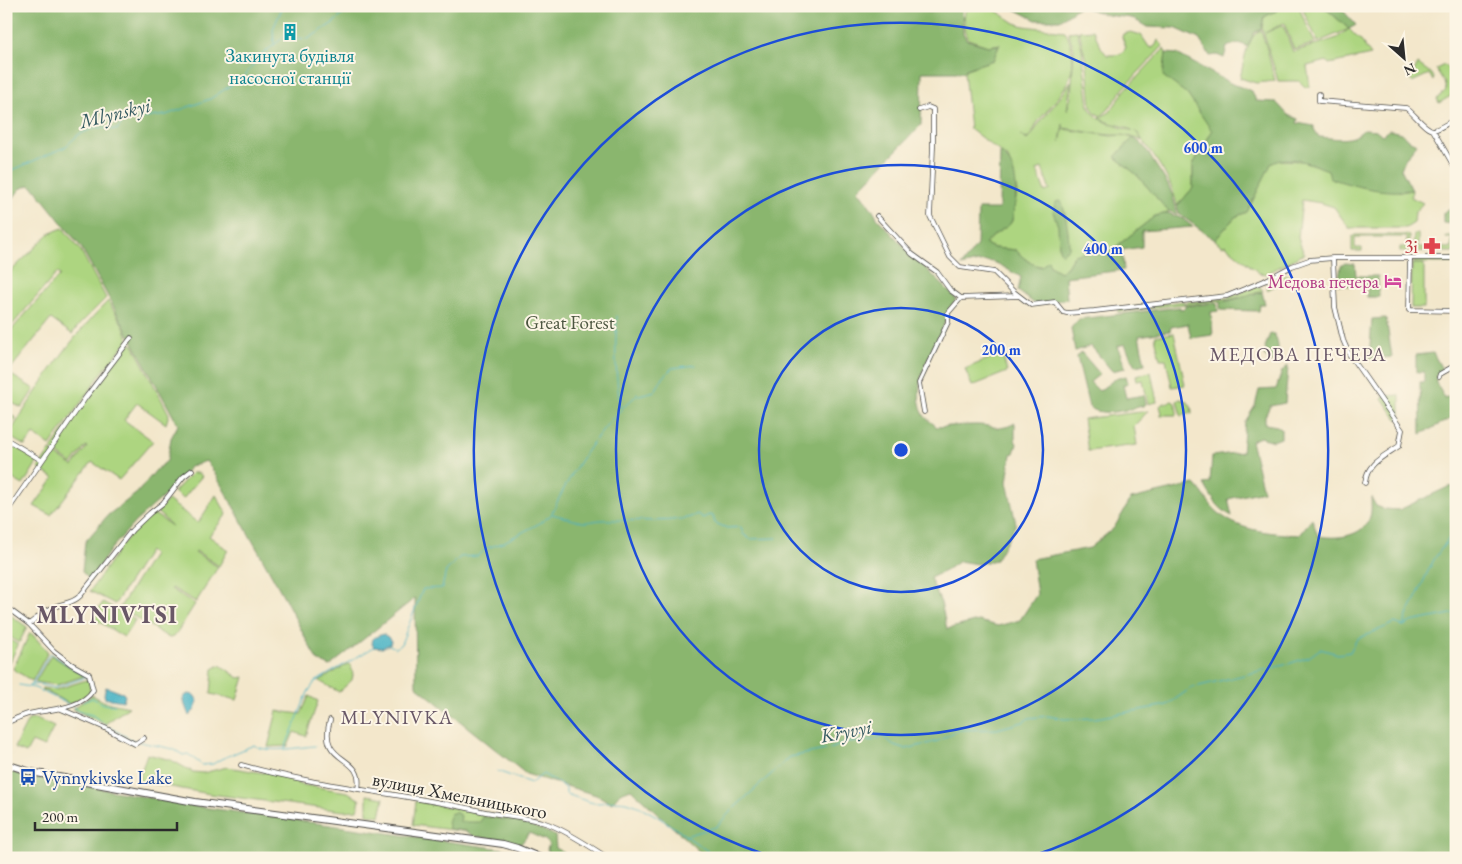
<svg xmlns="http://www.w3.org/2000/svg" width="1462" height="864" font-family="'EB Garamond',serif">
<rect width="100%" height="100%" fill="#fcf5e5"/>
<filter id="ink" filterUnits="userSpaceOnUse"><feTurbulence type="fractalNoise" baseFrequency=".02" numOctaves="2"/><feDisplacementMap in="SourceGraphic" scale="10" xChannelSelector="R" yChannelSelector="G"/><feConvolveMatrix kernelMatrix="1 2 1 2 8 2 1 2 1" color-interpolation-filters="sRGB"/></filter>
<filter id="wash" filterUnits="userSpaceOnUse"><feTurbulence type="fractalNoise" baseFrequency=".0096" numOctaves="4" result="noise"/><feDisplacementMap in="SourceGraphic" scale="20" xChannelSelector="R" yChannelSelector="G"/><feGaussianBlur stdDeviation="1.12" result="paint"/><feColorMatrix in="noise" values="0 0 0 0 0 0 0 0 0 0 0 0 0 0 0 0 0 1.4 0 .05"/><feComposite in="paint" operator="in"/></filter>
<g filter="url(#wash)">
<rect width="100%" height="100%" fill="#f3e7cb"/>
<path fill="#add580" stroke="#6c8056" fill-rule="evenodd" d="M966 6H989L1015 23 1024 26 1065 31C1068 37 1071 43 1072 50 1077 79 1058 98 1040 119 1035 125 1034 133 1027 139L1020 135 1027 140C1034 135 1036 127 1041 121 1051 108 1063 96 1071 81L1067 110 1071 97 1074 49 1068 32 1077 31 1082 49 1089 107C1099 124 1116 125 1133 131 1124 124 1109 125 1099 118L1110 112 1125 90 1164 49 1166 53 1164 76 1187 94 1213 131 1193 165V188L1177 206C1172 178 1152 154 1136 131L1142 141C1129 135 1125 135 1111 135 1095 134 1079 130 1063 128V124L1060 142 1063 129 1111 136 1122 135 1133 138 1115 157 1137 175 1168 211V213L1155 216 1113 249 1074 255 1067 267 1060 272 1050 266C1035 268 1026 261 1016 250L994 248 985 244 1000 230 1008 226 1012 221 1017 193 1013 173 1008 158 970 129 964 72 966 69 993 60 1000 44 988 46 968 39C962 28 964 18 966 6ZM1042 168 1050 190 1045 192 1037 170Z
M1281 6H1304L1300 10 1315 43 1294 50 1284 23 1265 33 1283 25 1293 52 1337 38 1349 29 1361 41 1371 55 1329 64 1327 61 1307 66 1310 87H1305L1299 81H1278L1262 28 1264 17 1278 10Z
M1308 6H1323L1349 29 1318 42 1303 10Z
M1093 30 1102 49 1107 55C1116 55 1122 56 1126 47L1122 37 1123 34 1131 32 1141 35 1149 47 1152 48 1156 45 1158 40 1163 46 1123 89 1108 110 1101 116 1095 113 1091 106 1087 65 1079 31Z
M1261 30 1267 49 1275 81 1256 83 1240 78C1244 63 1246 37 1261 30Z
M1418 64 1432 74 1434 78 1433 81 1429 74 1412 82 1410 80Z
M1444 65 1456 72V93L1439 103 1437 99 1446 90 1444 82 1436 69Z
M1278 160 1302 161 1401 192 1412 190 1411 197 1423 203 1415 212 1414 223 1406 228H1349L1334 207 1321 203 1302 200 1298 238 1304 254 1266 274 1259 273 1225 245 1222 246 1215 240 1235 217 1247 212 1271 163Z
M63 228 81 251 106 298 79 325 72 334 51 319 8 372 6 371V336L60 275 57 273 6 332V276L50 233Z
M1414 234H1418V247L1451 248 1452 238H1446V236H1455L1454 252 1413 251Z
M1355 235H1409V251H1400V247H1407L1406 237H1355V248H1362V251H1352V237Z
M1456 259V263H1414V260Z
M1412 264H1424V308H1411Z
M1285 274 1291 278 1267 290V283Z
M1256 287H1260L1263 291 1228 300 1184 305 1187 302 1227 298Z
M108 301C114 312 127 327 128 340L106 367 50 446 34 434 25 446 8 436C38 388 67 341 108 301Z
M1184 301V304L1118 312V309Z
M1174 333 1185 385 1172 387 1166 359H1160L1155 336Z
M130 344 133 345 169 414 166 424 137 403 124 420 153 441 119 480 92 462 51 515 34 506 54 478 38 468 50 451 73 466 87 447 86 446 72 464 51 449 105 372 127 345Z
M1002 353 1007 372 972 386 965 369Z
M1151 372 1157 402 1148 404 1143 380 1137 381 1136 375Z
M8 373 34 389 22 408 6 400V375Z
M1399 395 1400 396V419H1397L1382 398 1384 396Z
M1180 399C1188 401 1192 404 1192 413L1181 416 1177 401Z
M1172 401 1175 403 1177 412 1176 415H1160L1162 413 1160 406 1162 404Z
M1148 411 1134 426 1137 445 1088 451 1083 419Z
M6 412 16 418 6 434Z
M6 441 38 461 23 485 6 475 11 467 6 464Z
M192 473H198L202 476 183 499 174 492Z
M216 495 227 514 209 536 228 550 219 566 196 551 195 552 218 567 196 602 172 588 171 589 195 604 174 637 169 638 120 607 153 555 149 551 115 604 90 591 123 543 151 514H154L172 526 157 512 168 500 198 523Z
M103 602 135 620 124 637 93 618Z
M6 612 27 627 19 643 6 634Z
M30 633 33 635 48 652 32 681 13 669Z
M6 637 18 645 8 666 6 664Z
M51 655 84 676 57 685 35 682Z
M348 664 351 665 353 675 352 680 339 692 319 681Z
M220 665 239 678 244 677 237 700 211 694 213 669Z
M89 679 90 693 70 704 41 689 42 688 55 690Z
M92 695 105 702 129 707 105 724 72 709Z
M309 696 318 701 306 736 294 732 288 746 268 747 277 711 301 714Z
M36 719 54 727 44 747 32 742 26 753 14 748 28 720Z
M147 754 171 760 193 772 203 773 227 767 264 773V771L299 781 297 784 348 792 360 800 357 810 343 811 210 794 138 781Z
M367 795 384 798 380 816 367 814Z
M416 801 526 821 518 841 499 836 413 825Z"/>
<path fill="#8ab66e" stroke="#5a704c" d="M6 6H920L930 13 936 6H962L963 33 967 40 988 46 999 45 993 60 966 69 964 72H922L921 125 858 190 875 213 877 218 912 255 954 296 956 300C944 312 948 318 941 331 930 356 911 385 923 413 925 419 933 423 937 427 950 426 963 425 977 425 992 425 1000 432 1015 423V440L1017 444 1014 453 1011 454 1007 482 1016 524 996 560 977 564 959 561 945 571 930 578 941 603 947 629 978 621 998 626 1020 620 1037 594 1032 559 1090 548 1114 528 1131 499 1195 484C1204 493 1210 507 1220 514 1241 532 1273 533 1299 535L1312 519 1318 536C1335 539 1363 538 1370 517 1372 511 1371 503 1371 497L1376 506 1384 509 1399 510 1448 487 1456 486V858H710L703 855 631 789 620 793 612 803 596 795 526 774 416 686 415 598 330 666 317 660 284 597 214 472 206 461 190 467 170 491 135 522 111 549 90 580 82 572 85 542 108 515 137 493 156 470 167 461 171 438 178 425 81 247 34 188 29 185 20 189 6 208Z
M1009 6H1281L1278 10 1264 17 1261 29 1254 33 1248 47C1240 42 1235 43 1227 47L1224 58 1217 55 1210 56 1199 39 1175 28 1147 27 1132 18 1107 15 1080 6 1060 20H1036Z
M1323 6H1339L1356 25 1349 29Z
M1166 53 1177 54 1232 84 1252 91 1256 101 1276 102 1288 115 1298 119 1297 123 1314 126V129L1319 137C1336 138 1352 143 1364 129L1376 130 1382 135 1389 130 1401 133 1410 141 1417 144 1405 159 1401 169 1412 190C1385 194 1356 187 1330 178L1328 170C1311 164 1288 153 1271 164L1247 212 1235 217 1215 240 1179 214 1177 206 1193 188V165L1212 131 1187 94 1163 76Z
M1133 138C1145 145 1146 149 1153 161 1167 183 1172 187 1177 214L1168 211 1137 175 1115 157Z
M1000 152C1017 164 1018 190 1014 209 1013 214 1013 220 1010 224 1007 228 1003 228 1000 231 995 234 990 239 985 244L994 248 1016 250C1024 259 1029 263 1041 267L1048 260 1050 266 1060 272 1067 267 1074 255 1081 253 1113 249 1155 216 1168 213 1183 219 1193 227 1142 231V247L1122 250 1124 270 1065 277 1067 299 1035 304 1018 291 1021 277C991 261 997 257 961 266L977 245 978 209H999Z
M1058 201 1062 202C1066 216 1069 233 1069 248L1062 254 1059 249 1058 226 1053 212 1055 203Z
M1456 204V231L1453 229 1452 224 1443 223V213Z
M1345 263 1355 264 1356 276H1378L1379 297H1367V287L1338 285 1341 266Z
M1262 292 1265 304H1260L1259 311 1220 310V301H1228Z
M1217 303 1218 311 1211 312 1213 335 1191 338 1188 324 1171 327 1170 331 1139 336 1145 364 1135 366 1125 344 1118 346 1125 368 1112 371 1091 346 1075 351 1071 328 1079 319 1180 307V309L1185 308V306Z
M1386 318 1392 357 1369 359 1372 319Z
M1270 334H1274C1281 345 1276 349 1279 359L1270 363 1269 359 1265 357 1264 353 1266 352 1265 347Z
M1081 352 1100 374 1090 382 1099 391 1115 379 1126 376 1128 383 1123 385 1126 398 1144 395 1146 404 1143 406C1128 409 1103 418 1089 407L1077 357Z
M1433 353 1442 369 1436 375V383L1445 398 1456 393V416L1421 434 1420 382H1424V372H1416V355Z
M1288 366 1285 403 1270 406 1265 416V424L1277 426 1281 429V438L1273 441 1260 437 1251 441 1263 491 1228 499 1232 516C1218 509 1212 498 1204 484L1210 483 1212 456 1242 452 1245 422 1255 406 1259 390 1276 389 1282 371Z
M6 770 30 778H43L194 806 516 851 528 858H6Z
M455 812 461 816 460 822H480L483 817C508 819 533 824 555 836L556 848 572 858H554L549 856 547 849 549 844 545 840 529 833 521 844 473 836 466 831 449 829 447 822 450 814Z"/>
<path fill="#47b2c5" stroke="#396e78" d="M383 634 388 637 391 641 390 644 382 648 374 647 372 644 373 638Z
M106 687 123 693 125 696 123 701 105 698 104 694Z
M189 694 194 695 198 701 195 710 189 716 183 700 184 696Z"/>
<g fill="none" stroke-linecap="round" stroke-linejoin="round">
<path stroke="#47b2c5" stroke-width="1" d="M795 6C804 10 810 13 819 6
M274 44 273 29 283 6
M6 173 65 147 78 135 96 127 117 130 123 121 166 115 210 99 245 76 260 56 284 37 308 39 333 23 353 6
M617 316C615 347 615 378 621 408
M639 395 655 391 662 379 672 368 696 365
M552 513C572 469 600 426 637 395V393
M1404 626C1407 612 1412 606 1418 594 1423 582 1428 570 1435 558 1442 547 1451 538 1456 525
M389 645 396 648 401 644 423 589 442 588 446 571 460 557 478 556 487 548 502 543 540 523 552 514C561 516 572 520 582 522 588 523 595 520 601 520 622 519 681 525 697 514L703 518 709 515 713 516 715 523 727 528 741 527 743 534 750 539 777 538
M19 685 35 688 68 704
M32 685 38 684 55 688 86 677
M29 686 32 684 50 653 87 677
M83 702 92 698 104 704 115 705
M73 706 77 711 92 715 106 725
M109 727 136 742
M140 742 173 749 183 755 188 754 202 765 213 764 221 759 254 745C266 754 299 747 315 746
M285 748 308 692 315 682 374 647
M497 771 531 783 543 774 566 788V794C573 796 590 803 595 803 605 803 616 800 626 802 648 806 692 841 712 854L720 858
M685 836 716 827 733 809 790 757 830 749 845 743 874 740 882 736 894 745 906 749 938 741 958 730 997 729 1023 722 1029 718 1048 716 1064 719 1095 718 1167 705 1191 688 1288 664 1309 657 1320 649 1338 654 1350 652 1357 639 1395 623 1403 626 1411 622 1456 613"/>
</g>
</g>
<g filter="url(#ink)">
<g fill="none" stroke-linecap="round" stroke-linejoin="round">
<g stroke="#494743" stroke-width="5.5">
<path id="street" d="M1319 94V101L1406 108C1414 113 1426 131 1434 130 1441 128 1449 122 1456 119
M919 110 928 107 933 109V147L930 216 950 257 960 267 994 272 1014 292 1031 305 1055 302 1063 312 1067 313 1094 311 1227 296 1264 281 1292 266 1309 260 1333 258H1456
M1433 130 1456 170
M877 216 912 254 937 272 950 290 961 298 1018 296
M1333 258 1335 307 1343 340 1349 354 1402 430 1399 446C1383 457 1367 463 1365 483
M1410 258 1409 310 1456 311
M1439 377 1440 374 1456 365
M924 412 919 383 948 322V313L961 298
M6 439 41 460
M6 513 86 397 131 338
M6 607 29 624 54 651 71 664 89 674 93 690C81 710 48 709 28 714 21 716 13 720 6 723
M29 624C37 618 45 611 54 607 63 603 72 604 80 596L132 530 150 513 163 503 183 477 192 470
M61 709 105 728 135 744 144 738
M330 720C317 766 365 753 358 789
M241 765C320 787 401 793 481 811 503 816 526 816 548 824 569 832 589 846 608 858"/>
</g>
<g stroke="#494743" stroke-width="8">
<path id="primary" d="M6 764 31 772 195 802 503 844 517 848 541 858"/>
</g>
<use href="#street" stroke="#fff" stroke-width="4"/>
<use href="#primary" stroke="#fff" stroke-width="6"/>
</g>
</g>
<g fill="none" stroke="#1d4ed8" stroke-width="2.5">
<circle cx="901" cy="450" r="142"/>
<circle cx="901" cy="450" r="285"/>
<path d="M773 857A427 427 0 1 1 1029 857"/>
</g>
<defs>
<g id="building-bare" transform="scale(1.35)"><path d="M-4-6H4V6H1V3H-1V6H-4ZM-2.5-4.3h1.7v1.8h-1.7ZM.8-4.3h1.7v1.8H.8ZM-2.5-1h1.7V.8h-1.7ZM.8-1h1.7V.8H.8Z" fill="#0f9aa8" stroke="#fcf5e5" stroke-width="2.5" paint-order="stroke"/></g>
<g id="pharmacy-bare" transform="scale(1.35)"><path d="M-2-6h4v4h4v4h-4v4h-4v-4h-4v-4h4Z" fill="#e0444e" stroke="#fcf5e5" stroke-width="2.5" paint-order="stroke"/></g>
<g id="hotel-bare" transform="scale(1.35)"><path d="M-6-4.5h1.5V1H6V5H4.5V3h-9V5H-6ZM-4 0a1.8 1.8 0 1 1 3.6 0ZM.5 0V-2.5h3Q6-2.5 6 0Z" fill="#d1479c" stroke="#fcf5e5" stroke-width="2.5" paint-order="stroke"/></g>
<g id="bus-bare" transform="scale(1.35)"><path d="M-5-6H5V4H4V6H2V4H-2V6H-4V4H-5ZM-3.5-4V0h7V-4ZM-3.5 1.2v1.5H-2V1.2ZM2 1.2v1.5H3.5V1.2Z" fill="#1a4fb4" stroke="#fcf5e5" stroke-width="2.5" paint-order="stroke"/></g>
</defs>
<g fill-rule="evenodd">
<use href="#building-bare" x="290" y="32"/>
<use href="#pharmacy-bare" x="1432" y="246"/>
<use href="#hotel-bare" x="1393" y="281"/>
<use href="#bus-bare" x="28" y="777"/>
</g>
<g text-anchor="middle" stroke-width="4" stroke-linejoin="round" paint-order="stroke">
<g font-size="19" fill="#0d838f" stroke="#fcf5e5">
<text x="290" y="62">Закинута будівля<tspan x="290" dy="22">насосної станції</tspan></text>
</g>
<g font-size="19" fill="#be3a42" stroke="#fcf5e5" text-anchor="end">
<text x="1418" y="253">3і</text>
</g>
<g font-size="19" fill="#b23c85" stroke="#fcf5e5" text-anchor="end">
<text x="1379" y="288">Медова печера</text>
</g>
<g font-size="19" fill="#4c5640" stroke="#fcf5e5">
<text x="570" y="329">Great Forest</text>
</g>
<g font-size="19" fill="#164399" stroke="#fcf5e5" text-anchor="start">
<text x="42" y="784">Vynnykivske Lake</text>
</g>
<g font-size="19" fill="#2b2b2b" stroke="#fcf5e5">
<text transform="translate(460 795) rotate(11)" y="7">вулиця Хмельницького</text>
</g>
<g font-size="20" font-style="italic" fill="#355a61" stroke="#fcf5e5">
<text transform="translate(115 113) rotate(-14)" y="7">Mlynskyi</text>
<text transform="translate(846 731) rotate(-11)" y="7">Kryvyi</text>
</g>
<g font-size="20" letter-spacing="1" fill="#695867" stroke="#fcf5e5">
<text x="1298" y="361">МЕДОВА ПЕЧЕРА</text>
<text x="397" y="724">MLYNIVKA</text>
</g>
<g font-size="24" font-weight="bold" letter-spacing="1" fill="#695867" stroke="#fcf5e5">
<text x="107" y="623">MLYNIVTSI</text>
</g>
</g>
<circle cx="901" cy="450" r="8" fill="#1d4ed8" stroke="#fcf5e5" stroke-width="2.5"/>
<g font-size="15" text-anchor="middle" font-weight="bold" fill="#1d4ed8" stroke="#fcf5e5" stroke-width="4" stroke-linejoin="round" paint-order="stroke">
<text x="1203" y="153">600 m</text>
<text x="1103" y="254">400 m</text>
<text x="1001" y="355">200 m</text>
</g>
<rect width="1462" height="864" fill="none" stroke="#fcf5e5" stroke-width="25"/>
<g transform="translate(1404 58) rotate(153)" stroke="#fcf5e5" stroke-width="4" paint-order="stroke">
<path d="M0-4L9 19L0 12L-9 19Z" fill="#2b2b2b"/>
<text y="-8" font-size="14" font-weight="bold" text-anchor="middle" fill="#2b2b2b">N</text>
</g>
<path d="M35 822v8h142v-8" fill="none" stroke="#2b2b2b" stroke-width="2.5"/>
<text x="42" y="822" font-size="15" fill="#2b2b2b" stroke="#fcf5e5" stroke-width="4" paint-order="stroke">200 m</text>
</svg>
